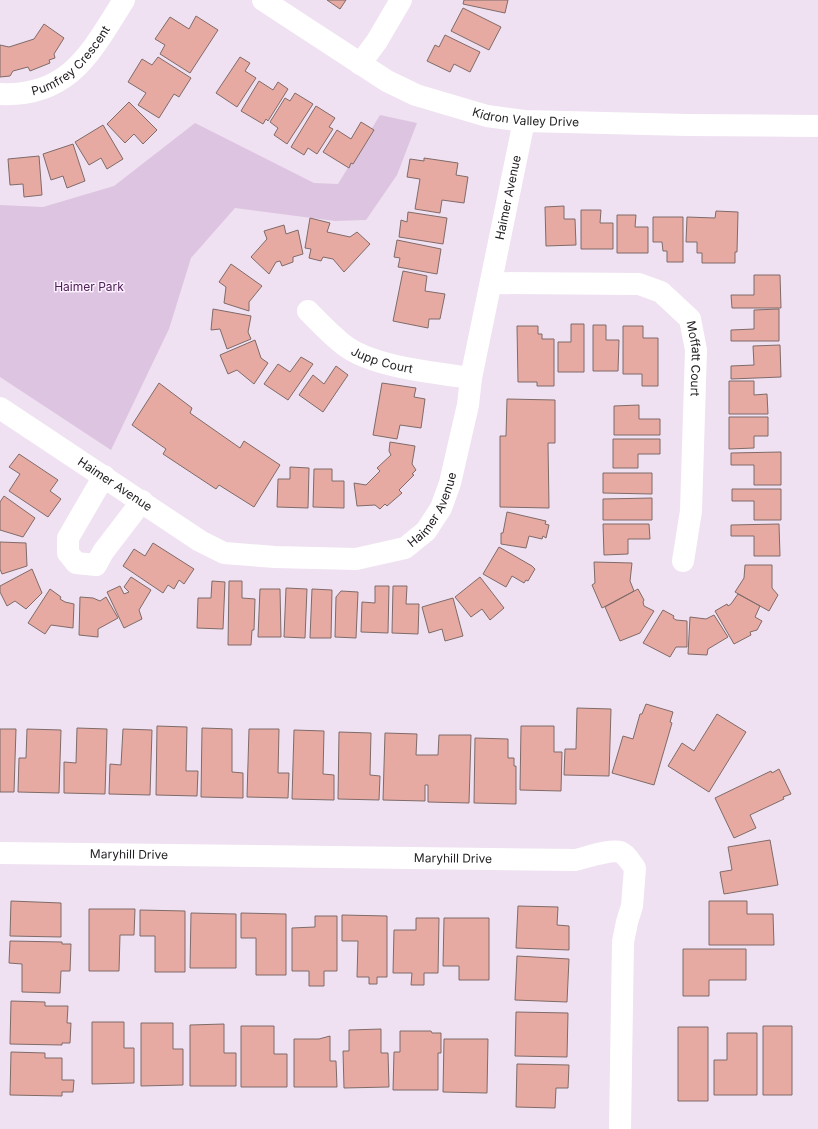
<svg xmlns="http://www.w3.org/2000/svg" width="818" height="1129" font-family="Inter,sans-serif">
<rect width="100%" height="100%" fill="#efe1f1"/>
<path fill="#ddc4e1" d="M380 115 417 123 397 175 366 220 335 221 235 208 191 258 169 329 111 450 0 377V205L43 207 114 186 195 123 314 183 338 184Z"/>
<path fill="#e7aaa2" stroke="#7f6b69" d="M327 0H346L340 9Z
M464 0H508L505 13 463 4Z
M463 8 501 27 489 50 451 31Z
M196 16 218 30 190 73 160 54 165 45 155 39 170 17 189 29Z
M44 24 64 38 54 54 55 58 49 60 50 63 30 71 28 67 13 71 10 76 0 77V45L9 47 34 39Z
M445 35 480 52 470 72 454 64 450 72 427 61 435 45 439 47Z
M158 57 191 78 179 97 174 94 159 118 138 105 146 93 128 82 142 59 152 65Z
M240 57 250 63 245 71 256 78 237 107 216 93Z
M259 81 273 90 278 82 288 89 268 121 266 119 263 124 241 111Z
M295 93 313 104 287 144 274 135 278 128 270 122 285 98 290 101Z
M129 102 157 130 143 144 134 134 125 143 107 124Z
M316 106 335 118 329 127 333 129 317 154 308 148 304 155 291 147Z
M361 122 374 130 353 164 351 163 349 168 323 152 337 130 351 139Z
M103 125 123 159 107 169 101 158 89 165 75 142Z
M73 144 85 181 67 188 63 176 51 180 43 154Z
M39 156 42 195 24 197 23 184 10 185 8 159Z
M424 158 458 163 456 175 468 177 464 203 442 200 440 213 415 209 420 179 407 177 410 159 424 161Z
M564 206V219H575L576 245 546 246 545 207Z
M581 210H601L600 223H613V249H581Z
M716 211 738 212 737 252H735V263H702V253H697V242H686L687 217 715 218Z
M408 212 447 218 443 244 399 237 401 220 407 222Z
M617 215H636L635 227H648V253H617Z
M653 217H683V262H667V251H663L662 242H653Z
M310 218 330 223 327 232 350 237 357 232 370 244 344 272 333 259 323 257 321 261 309 258 311 249 305 248Z
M284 225 286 234 298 230 303 254 293 257V262L282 266 280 261 276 262 269 274 251 257 267 239 264 231Z
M397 240 441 249 437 274 398 267 400 258 394 257Z
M231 264 262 286 249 302V311L224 303 226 287 219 282Z
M403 271 427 276 425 291 445 294 440 319H429L428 328 393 321Z
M754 275H780L781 308H732L731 295H754Z
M213 309 251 316 248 332 251 339 227 349 220 329 211 330Z
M779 309V341H731V330L754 329V310Z
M571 324H584V372H558V342H571Z
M593 325H606V340H619L618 371H593Z
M517 326H538V334H542V339H554V386H537V382H518Z
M623 326H643V338H658V386H642V374H623Z
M255 340 261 358 268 363 254 384 237 370 228 374 220 355Z
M780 345 781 377 731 379V366L754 365 753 346Z
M301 357 313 364 288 400 264 384 278 364 290 372Z
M336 366 348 375 323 412 299 395 313 375 324 384Z
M729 381H754V395L767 394 768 414H729Z
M159 383 192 408 190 413 240 448 244 441 280 465 254 507 219 485 216 489 163 454 166 449 132 425Z
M382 383 416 388 414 397 425 399 421 428 400 425 397 439 373 435Z
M507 399 555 400V443H548L549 508 500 507V436H506Z
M639 405V419H660V435H614V406Z
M729 417H768V436H754V448L729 449Z
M613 439H660V454H638V468H613Z
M390 442 415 446 412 464 416 470 412 474 414 475 399 490 402 493 387 506 385 504 380 509 375 505 357 506 354 483 366 485 380 471 377 468 391 455 389 451Z
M781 452V485H754V465H731V453Z
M19 454 58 480 50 491 61 499 48 517 9 491 20 474 9 467Z
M290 467 309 468 308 508 277 507 278 479H290Z
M314 469H332V481H344V508L313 507Z
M603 473H652V494L603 493Z
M732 489H781V520H754V501H732Z
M4 496 35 518 23 537 0 530V502Z
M652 498V520H603V499Z
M507 512 546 521 545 524 549 525 546 538 543 536 542 539 529 536 526 548 501 544V533H503Z
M603 524H649L650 539H628V554L604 555Z
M779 524 780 556H754V536H731V525Z
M0 542 26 543 27 566 2 574 0 569Z
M153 543 194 569 184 584 179 580 174 589 168 585 163 593 123 566 134 549 145 556Z
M499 547 532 566 535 569 528 581 526 580 524 583 512 576 506 587 483 574Z
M594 562 632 563 630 581 634 591 602 608 592 585 595 583Z
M745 565H772V588L778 595 769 611 735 592 744 578Z
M32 569 42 593 26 609 15 601 7 606 0 592V586Z
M131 577 151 590 139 610 142 619 124 628 107 592 120 586 124 594 129 592 124 587Z
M480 577 504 608 490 620 482 609 471 617 455 597Z
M212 581 225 582 223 629 197 628 198 598H211Z
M229 581H242V598L255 599 254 630H252L251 645H228Z
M375 586H389L388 633 361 632 362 602 375 603Z
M393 586H407L406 604H419L418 634 392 633Z
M286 588 307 589 305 638 284 637Z
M50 589 61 597 60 599 65 602 74 604 73 628 51 625 45 634 28 623Z
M260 589H280L281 637H258Z
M312 589 332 590 331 638H310Z
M638 589 644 600 643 602 644 606 654 611 640 633 620 641 605 607Z
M341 591 358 592 356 638 335 637 336 597Z
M738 594 760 606 755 617 762 621 757 630 750 632 751 635 734 644 715 611 727 604 728 606 731 604Z
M80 597 93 598 100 601 106 597 118 618 98 629V637L79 635Z
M453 598 463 636 445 641 442 629 429 633 422 607Z
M663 610 674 616 673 618 676 620 687 621V647H676L670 657 643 643Z
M714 615 728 637 708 649 707 655 688 654 690 617 706 619Z
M646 704 673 712 670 722 672 723 654 785 612 773 623 736 633 739 640 714H642Z
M577 708 611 709 609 776 564 775 565 749H576Z
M717 714 746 732 709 792 668 766 682 743 694 751Z
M157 726 187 727 186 771H198L197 796 156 795Z
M521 726H554V752H562L561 791 520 790Z
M77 728 107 729 105 794 64 793V762L76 763Z
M202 728 232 729V772L243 773V798L201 797Z
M0 729H16L14 792H0Z
M27 729 61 730 59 793 18 792 19 758H26Z
M123 729 152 730 150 795 109 794 110 764 121 765Z
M249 729H279L278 773H289L288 798 247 797Z
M294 730 324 731 323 774 334 775V800L292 799Z
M339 732 371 733 370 775 380 776 379 800 338 799Z
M385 733 417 734 416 755H438L439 735H471L469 803 428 802V785H425V801L383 800Z
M475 738 508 739V758H514V766H516V804L474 803Z
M779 769 791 794 783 797 784 799 750 815 756 828 734 838 715 798 771 771 772 773Z
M770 840 778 885 724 894 720 872 732 870 728 847Z
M11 901 61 903V937L10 936Z
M709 901H747V914H773L774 945H709Z
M518 906 558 907 557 925 569 926V950L516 948Z
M89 909H135L134 935H120L119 971H89Z
M140 910 185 911V972H155V936H140Z
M191 913 236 914V968H190Z
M241 913 286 914V975H256V938H241Z
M342 915 387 916V977H377V984H369V977H357L358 941H342Z
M315 916H337V971H324V986H309V971H292V928L315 927Z
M416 918H439L438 973H424V985H411L412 973H393L394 930H416Z
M444 918H489V980H459V966H443Z
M10 941 62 942V944H71L70 971H61L60 993 22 992V964L9 963Z
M683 949H746V980H709V996H683Z
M517 956 569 959 567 1002 515 1000Z
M11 1001 45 1002V1006H68L67 1023H71L70 1043H62V1045L10 1044Z
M516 1012 568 1013 567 1057 515 1056Z
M92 1022H124V1048H134V1083L92 1084Z
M141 1023H173V1049H183V1085L141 1086Z
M224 1024V1053H236V1086H190V1025Z
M241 1026H274V1054H287V1087H241Z
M763 1026H792V1095H763Z
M678 1027H708V1101H678Z
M381 1029V1053H388L389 1087 344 1088 343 1051H349V1030Z
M400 1031H431L432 1033H441V1053H438V1090H393L394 1052H400Z
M727 1033H757V1095H714V1060H727Z
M330 1036V1061H336L337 1087H294V1039H319Z
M444 1039H488L487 1093 443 1092Z
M11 1052 45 1053V1058H62V1080H74L73 1092H62V1096L10 1095Z
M517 1064 569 1065 568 1088H556L555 1108 516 1107Z"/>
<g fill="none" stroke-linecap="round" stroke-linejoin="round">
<g stroke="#fff" stroke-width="22">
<path id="s1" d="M263 0 387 81 416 95 487 116 524 121 687 125 818 126"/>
<path d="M360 64 377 41 401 0"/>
<path id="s2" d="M0 94C70 97 91 52 124 0"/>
<path id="s3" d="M491 283 639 284 661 292 690 319 696 350 691 511 683 561"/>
<path id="s4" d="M308 311C320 323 331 335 344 345 372 367 436 373 471 378"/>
<path id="s5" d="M0 408 200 541 224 553 275 557 356 559 405 548 426 531 441 508 450 483 468 405 471 378 524 121"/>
<path d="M104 476 68 538V553L76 563 96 565 103 552 142 501"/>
<path id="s6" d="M0 853 575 860C585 858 610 849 620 852 626 854 631 863 635 868L632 906 627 922 623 942 620 1129"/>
</g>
</g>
<g text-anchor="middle" stroke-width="3" stroke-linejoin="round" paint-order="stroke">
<g font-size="12" fill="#242025" stroke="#fcefff">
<text dy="4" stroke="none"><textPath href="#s2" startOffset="83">Pumfrey Crescent</textPath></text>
<text dy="4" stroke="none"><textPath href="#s1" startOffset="293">Kidron Valley Drive</textPath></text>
<text dy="4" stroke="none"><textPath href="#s5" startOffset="822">Haimer Avenue</textPath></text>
<text dy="4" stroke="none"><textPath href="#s4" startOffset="91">Jupp Court</textPath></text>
<text dy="4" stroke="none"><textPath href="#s3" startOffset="251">Moffatt Court</textPath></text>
<text dy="4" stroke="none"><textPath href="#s5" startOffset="138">Haimer Avenue</textPath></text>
<text dy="4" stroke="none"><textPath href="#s5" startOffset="498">Haimer Avenue</textPath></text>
<text dy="4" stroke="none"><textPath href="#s6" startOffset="129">Maryhill Drive</textPath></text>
<text dy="4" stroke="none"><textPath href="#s6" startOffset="453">Maryhill Drive</textPath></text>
</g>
<g font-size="12" fill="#4e2157" stroke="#fcefff">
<text x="89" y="291">Haimer Park</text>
</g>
</g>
</svg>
